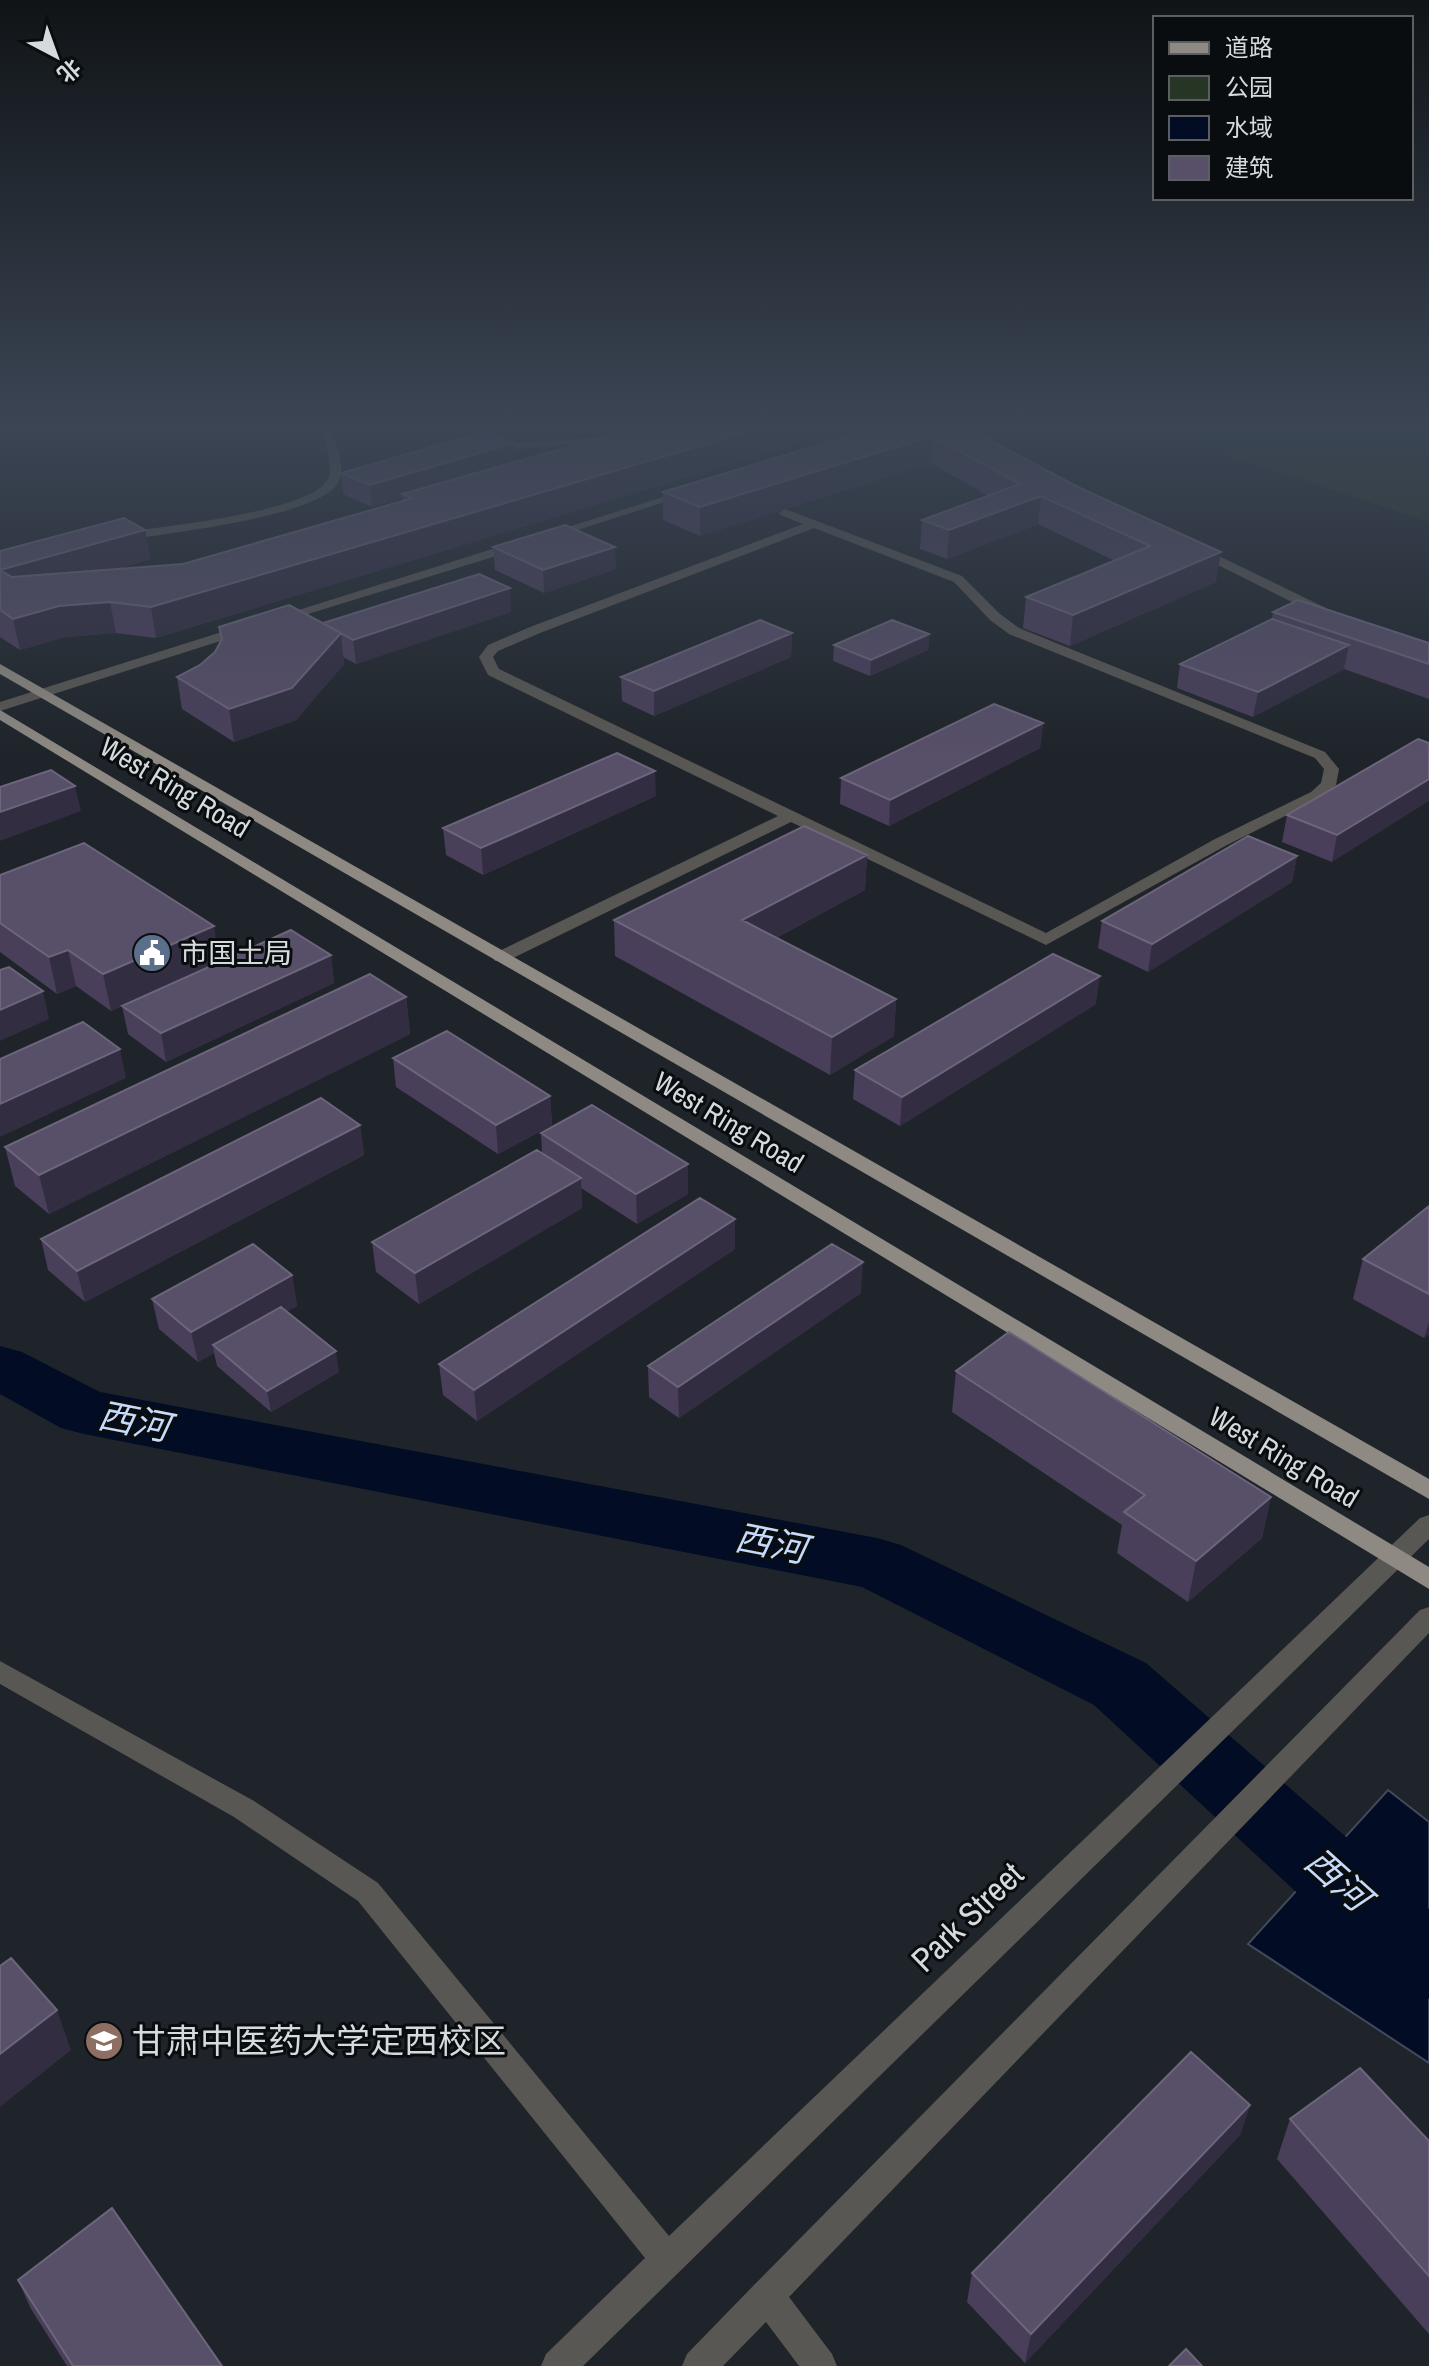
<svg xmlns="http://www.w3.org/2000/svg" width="1429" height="2366" font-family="'Archivo Narrow','Noto Sans SC',sans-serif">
<rect width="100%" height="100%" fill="#1e2429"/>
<path fill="#273525" d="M1146 428H1429V522Z"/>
<path fill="#020d25" stroke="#414a5c" stroke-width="2" d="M1388 1790 1429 1822V2063L1248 1944Z"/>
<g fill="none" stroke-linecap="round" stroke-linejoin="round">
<path fill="#020d25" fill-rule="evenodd" d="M0 1346 22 1352 100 1392 877 1538 901 1545 1146 1663 1429 1909V1999L1400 1988 1094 1705 862 1587 84 1434 61 1428 0 1394Z"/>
<path fill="#595753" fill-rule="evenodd" d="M321 428H331C335 443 347 468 338 483 317 518 160 534 118 541L112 537 118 533C159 527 303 513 326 482 336 469 324 442 321 428Z
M617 436 622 439 621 441 489 451 484 448 489 445Z
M682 491 692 493 553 538 543 535Z
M785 509 962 576 1000 614 1019 628 1325 752 1339 769 1336 785 1321 798 1227 845 1046 945 791 822 507 961H495L492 957 495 953 778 816 488 675 479 657 488 645 530 627 803 524 781 515 779 513ZM814 528 954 582 990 620 1009 634 1315 758 1324 769 1321 783 1311 792 1215 839 1046 933 499 669 493 657 498 651 540 633Z
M518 541 524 545 522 548 282 622 270 619Z
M1196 545 1326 608 1327 611 1316 614 1192 552V546Z
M247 624 254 628 252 631 0 711V702Z
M1429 1515V1539L583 2366H541L546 2354 645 2258 358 1901 234 1817 0 1684V1661L254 1801 378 1883 669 2236 1420 1518Z
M1429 1607V1633L789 2297 832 2354 837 2366H799L766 2322 723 2366H682L687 2354 755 2284 1420 1610Z"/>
<path fill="#8e8a83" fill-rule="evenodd" d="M0 664 1429 1479V1499L0 674Z
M0 710 1429 1567V1589L0 720Z"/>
</g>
<path fill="#4a3f5b" d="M635 428H803V442L156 638 116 633 65 637 20 650 0 637V551L145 530 150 559 117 569 183 564 403 501V498L372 507 343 494 341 473 515 462Z
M967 428 1216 582 1070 646 1023 628 1026 597 1115 561 1038 524 947 559 920 549 922 520 988 496 931 463 700 536 663 520V492Z
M493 547 616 569 544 593 495 570Z
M511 612 356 664 343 657 344 664 296 720 234 742 182 709 177 677 323 623Z
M1273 612 1429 643V699L1344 669 1253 717 1177 688 1180 664 1272 619Z
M792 633 791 657 654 716 622 701 621 677Z
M929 634 928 650 870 676 833 661 834 645Z
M1043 723 1040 748 889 826 840 804 841 778Z
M1429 743 1332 862 1282 842 1287 815Z
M656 796 483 875 446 855 443 828Z
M867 855 865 890 776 938 896 999 894 1036 830 1075 615 956 614 920Z
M1297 856 1292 882 1148 972 1098 948 1102 921Z
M0 875 220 962 331 955 334 983 166 1062 128 1034 122 1006 111 1011 76 986 57 994 0 952Z
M406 997 410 1034 49 1214 15 1186 5 1147Z
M1096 1004 900 1126 853 1099 855 1070Z
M393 1058 550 1096 552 1125 498 1154 396 1087Z
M360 1125 364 1155 85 1302 48 1270 41 1239Z
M541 1133 688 1164V1194L637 1224 581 1188 582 1208 419 1304 376 1272 372 1242 542 1153Z
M1429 1206V1334L1424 1338 1353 1299 1363 1259Z
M735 1249 477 1421 443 1395 439 1364Z
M292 1275 297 1306 287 1311 339 1372 271 1412 217 1366 214 1353 198 1362 159 1329 152 1299Z
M861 1293 679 1418 649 1397 648 1366Z
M956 1371 1271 1497 1262 1538 1188 1602 1117 1553 1122 1525 952 1412Z
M1250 2105 1240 2135 1025 2363 967 2302 972 2273Z
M1290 2119 1429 2141V2334L1277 2159Z
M18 2280 222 2366H67L31 2309Z"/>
<path fill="#322d41" d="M761 428H803V442L156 638 151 607Z
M932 436 931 463 700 536V507Z
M514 443 515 464 402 494 403 498 372 507 370 485Z
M1041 496 1038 524 947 559 949 530Z
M145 530 150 559 7 600 0 570Z
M615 547 616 569 544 593 543 570Z
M1221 552 1216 582 1070 646 1073 615Z
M510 588 511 612 356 664 353 640Z
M110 602 116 633 65 637 20 650 13 619 59 606Z
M341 633 344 664 296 720 234 742 229 709Z
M792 633 791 657 654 716V691Z
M929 634 928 650 870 676 871 660Z
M1349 645 1344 669 1253 717 1258 692Z
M1043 723 1040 748 889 826 890 800Z
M655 771 656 796 483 875 481 848Z
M1429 779V801L1332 862 1337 835Z
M75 786 81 811 0 841V812Z
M867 855 865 890 742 956V920Z
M1297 856 1292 882 1148 972 1152 944Z
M214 926 220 962 111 1011 103 974Z
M68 950 76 986 57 994 49 957Z
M331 955 334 983 166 1062 161 1033Z
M1100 976 1096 1004 900 1126 902 1097Z
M43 991 49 1019 0 1041V1010Z
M406 997 410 1034 49 1214 39 1175Z
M896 999 894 1036 830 1075 832 1037Z
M120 1049 126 1078 0 1137V1104Z
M550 1096 552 1125 498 1154 496 1125Z
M360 1125 364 1155 85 1302 77 1271Z
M688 1164V1194L637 1224 636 1194Z
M581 1178 582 1208 419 1304 415 1273Z
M735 1219V1249L477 1421 474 1390Z
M863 1262 861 1293 679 1418 678 1387Z
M292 1275 297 1306 219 1350 213 1345 214 1353 198 1362 191 1332Z
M1429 1322V1334L1424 1338Z
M336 1351 339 1372 271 1412 267 1391Z
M1271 1497 1262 1538 1188 1602 1196 1561Z
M57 2010 71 2050 0 2107V2054Z
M1250 2105 1240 2135 1025 2363 1031 2334Z"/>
<path fill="#584f69" stroke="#6c657b" stroke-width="2" d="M635 428H761L151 607 110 602 59 606 13 619 0 610V551L124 518 145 530 0 570 12 577 183 564 413 498 402 494Z
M875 428H967L1080 488 1221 552 1073 615 1026 597 1150 546 1041 496 949 530 922 520 1020 484 932 436 700 507 663 492Z
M484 432 514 443 370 485 341 473Z
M565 525 615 547 543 570 493 547Z
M479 574 510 588 353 640 323 623Z
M1298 600 1429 643V664L1273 612Z
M289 605 341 633 292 688 229 709 177 677 200 665 215 652 222 639 219 627Z
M1272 619 1349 645 1258 692 1180 664Z
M760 620 792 633 654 691 621 677Z
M892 620 929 634 871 660 834 645Z
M994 704 1043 723 890 800 841 778Z
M1418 739 1429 743V779L1337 835 1287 815Z
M617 753 655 771 481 848 443 828Z
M51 770 75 786 0 812V787Z
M804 826 867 855 742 920 896 999 832 1037 614 920Z
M1248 836 1297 856 1152 944 1102 921Z
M84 843 214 926 103 974 68 950 49 957 0 923V875Z
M291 930 331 955 161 1033 122 1006Z
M1053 954 1100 976 902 1097 855 1070Z
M9 967 43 991 0 1010V970Z
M370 974 406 997 39 1175 5 1147Z
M83 1022 120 1049 0 1104V1059Z
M447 1031 550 1096 496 1125 393 1058Z
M321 1098 360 1125 77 1271 41 1239Z
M592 1105 688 1164 636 1194 541 1133Z
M537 1150 581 1178 415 1273 372 1242Z
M700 1198 735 1219 474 1390 439 1364Z
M1429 1206V1294L1363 1259Z
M253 1244 292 1275 191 1332 152 1299Z
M832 1244 863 1262 678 1387 648 1366Z
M281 1307 336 1351 267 1391 213 1345Z
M1009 1332 1271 1497 1196 1561 1124 1512 1145 1495 956 1371Z
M11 1958 57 2010 0 2054V1966Z
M1191 2052 1250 2105 1031 2334 972 2273Z
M1360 2068 1429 2141V2276L1290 2119Z
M112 2208 222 2366H73L18 2280Z
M1186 2349 1202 2366H1169Z"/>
<linearGradient id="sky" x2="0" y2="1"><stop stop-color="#101417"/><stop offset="0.56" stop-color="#3b4554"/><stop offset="1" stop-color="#3b4554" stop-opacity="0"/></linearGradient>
<rect width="1429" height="759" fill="url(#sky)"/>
<defs>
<g id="civic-disc" transform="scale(2)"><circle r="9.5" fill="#5c6f8a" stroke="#0a0d0f"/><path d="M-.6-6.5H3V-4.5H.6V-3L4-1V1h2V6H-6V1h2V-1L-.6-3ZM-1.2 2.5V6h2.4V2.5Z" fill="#fff"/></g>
<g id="university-disc" transform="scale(2)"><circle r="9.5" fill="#8d6e63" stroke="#0a0d0f"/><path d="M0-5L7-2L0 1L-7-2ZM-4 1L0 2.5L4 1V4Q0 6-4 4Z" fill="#fff"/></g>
</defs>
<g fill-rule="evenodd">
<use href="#civic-disc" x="152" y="953"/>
<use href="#university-disc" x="104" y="2041"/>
</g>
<g text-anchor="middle" stroke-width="6" stroke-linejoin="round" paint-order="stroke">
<g font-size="28" fill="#d5dadd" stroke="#0a0d0f">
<text transform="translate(175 787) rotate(31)" y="10">West Ring Road</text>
<text transform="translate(729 1122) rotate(31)" y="10">West Ring Road</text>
<text transform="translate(1284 1457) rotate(31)" y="10">West Ring Road</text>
</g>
<g font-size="28" fill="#d5dadd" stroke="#0a0d0f" text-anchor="start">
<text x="180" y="963">市国土局</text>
</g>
<g font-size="34" fill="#d5dadd" stroke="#0a0d0f">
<text transform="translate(967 1917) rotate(-44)" y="12">Park Street</text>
</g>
<g font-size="34" fill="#d5dadd" stroke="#0a0d0f" text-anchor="start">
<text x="132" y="2053">甘肃中医药大学定西校区</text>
</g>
<g font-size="36" font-style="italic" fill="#c6dbfb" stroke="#0a0d0f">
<text transform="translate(134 1421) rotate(11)" y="13">西河</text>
<text transform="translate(771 1543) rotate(11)" y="13">西河</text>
<text transform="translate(1338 1879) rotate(42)" y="13">西河</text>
</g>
</g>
<rect x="1153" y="16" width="260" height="184" fill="#0a0d0f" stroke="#5b5f61" stroke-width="2"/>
<rect x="1169" y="42" width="40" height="12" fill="#8e8a83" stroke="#5b5f61" stroke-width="2"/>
<text x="1225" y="56" font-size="24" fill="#d5dadd">道路</text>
<rect x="1169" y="76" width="40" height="24" fill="#273525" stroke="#5b5f61" stroke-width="2"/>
<text x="1225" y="96" font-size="24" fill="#d5dadd">公园</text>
<rect x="1169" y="116" width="40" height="24" fill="#020d25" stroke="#5b5f61" stroke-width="2"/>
<text x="1225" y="136" font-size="24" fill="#d5dadd">水域</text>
<rect x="1169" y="156" width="40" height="24" fill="#584f69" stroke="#5b5f61" stroke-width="2"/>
<text x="1225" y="176" font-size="24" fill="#d5dadd">建筑</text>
<g transform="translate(56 56) rotate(139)" stroke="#0a0d0f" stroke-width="6" paint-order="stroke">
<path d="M0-6L14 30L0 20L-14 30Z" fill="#d5dadd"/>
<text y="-12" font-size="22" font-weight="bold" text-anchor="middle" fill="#d5dadd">北</text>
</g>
</svg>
